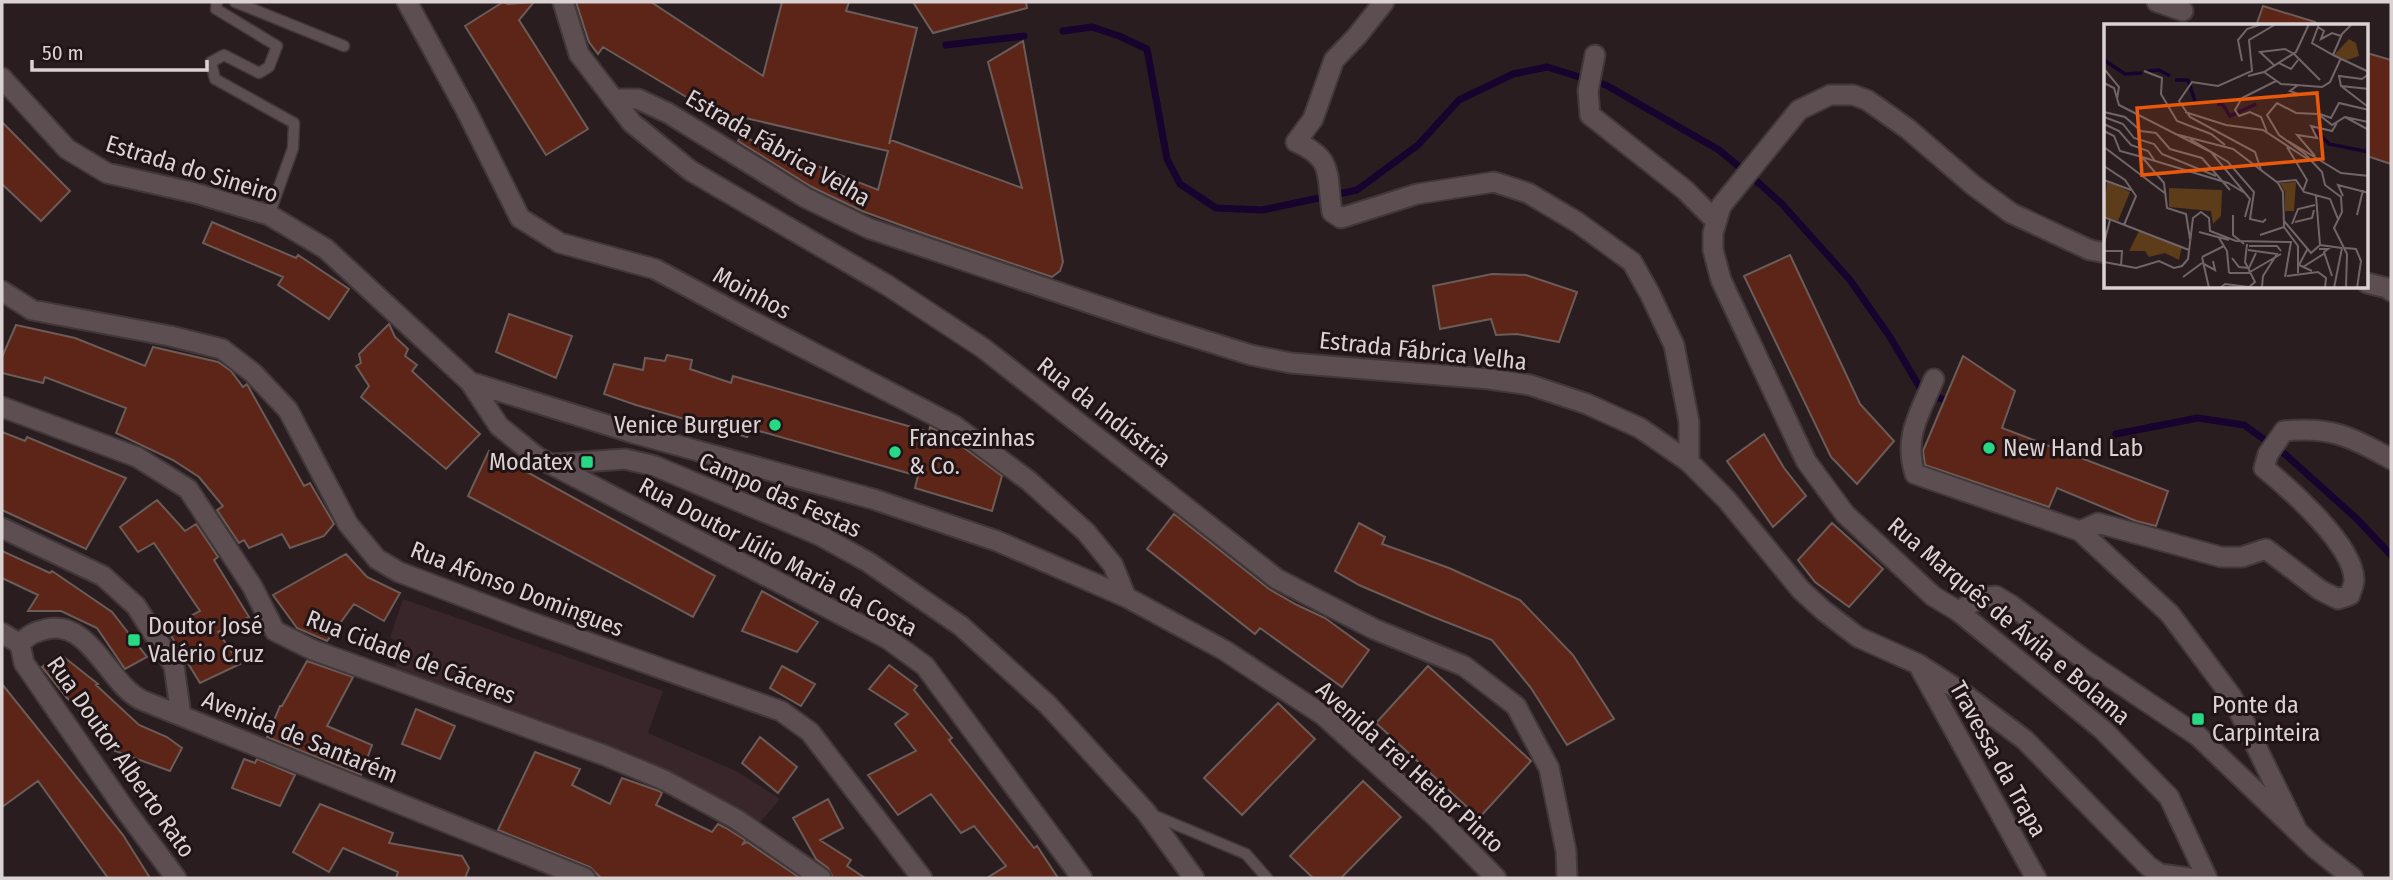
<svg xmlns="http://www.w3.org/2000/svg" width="2393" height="880" font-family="'Fira Sans Condensed',sans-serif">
<rect width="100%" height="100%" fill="#2a1d20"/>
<path fill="#39262a" d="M403 599 663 691 648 733 736 771 780 799 756 827 393 671 405 644 390 638Z"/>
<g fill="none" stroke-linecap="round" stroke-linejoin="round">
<path stroke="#18022e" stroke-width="7" d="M1063 31 1092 27 1119 36 1147 49 1167 159 1180 184 1216 208 1262 210 1357 190 1418 145 1459 100 1513 74 1547 67 1606 85 1719 150 1761 185 1782 204 1850 280 1890 337 1922 391 1944 400
M946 45 1024 36
M2116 434 2198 418 2244 425 2286 455 2357 519 2391 555"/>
</g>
<path fill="#5c2518" stroke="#6b5c58" stroke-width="2" d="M503 2 508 4 534 2 519 20 588 129 546 155 465 26Z
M576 2H651L763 76 782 2H849L846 11 917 28 889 144 891 140 1022 188 988 62 1023 41 1063 262 1060 271 1052 277 928 235 862 211 812 187 738 141 741 136 878 190 888 151 741 117 738 128 603 47 598 54 589 42Z
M913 2H1026L1027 8 933 33Z
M2263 6 2315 22 2314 26H2256Z
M2367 53 2391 60V164L2367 156Z
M2 122 70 191 41 221 2 184Z
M212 222 296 258 298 255 349 289 329 319 278 285 283 277 203 243Z
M1790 255 1860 404 1894 441 1857 484 1831 457 1744 276Z
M1492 274 1526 275 1577 292 1559 342 1517 334 1496 335 1491 319 1440 329 1433 286Z
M509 314 572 336 556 378 496 352Z
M389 324 395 337 408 349 405 356 417 365 412 371 480 434 446 469 361 397 369 386 356 366 361 363 359 354Z
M16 325 75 338 145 366 153 347 218 362 231 371 243 387 247 384 248 386 304 486 310 483 334 524 324 536 290 548 282 534 249 548 244 540 239 543 217 510 223 506 199 477 173 460 116 433 126 408 45 377 43 383 2 373V357Z
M667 355 692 360 690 369 731 383 733 376 929 432 930 427 948 436 1002 476 992 511 915 488 918 476 752 429 747 437 636 405 604 394 614 364 643 370 645 358 665 361Z
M1963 356 2015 391 2002 428 2168 491 2156 526 2136 521 2057 488 2049 507 1925 465 1923 451Z
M2 432 25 441 27 437 126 478 86 549 2 510Z
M1764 434 1784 468 1806 496 1773 527 1727 461Z
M489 451 715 576 693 617 468 496Z
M157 500 185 531 196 524 218 557 214 560 249 617 218 632 240 664 200 683 167 629 200 611 154 543 138 552 120 527Z
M1174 514 1269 589 1297 605 1325 618 1369 650 1342 687 1260 628 1255 634 1147 549Z
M1359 523 1385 537 1382 544 1449 568 1520 600 1573 655 1614 719 1567 745 1531 688 1492 640 1431 616 1359 585 1335 571Z
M1832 523 1883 569 1849 607 1815 582 1798 560Z
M2 551 50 573 52 571 112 612 147 657 125 669 97 628 61 611H28L38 595 2 578Z
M346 554 367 577 400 593 384 621 354 604 327 641 297 628 273 595Z
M762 591 818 622 797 652 742 631Z
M60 654 98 684 96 685 139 725 167 737 182 748 170 771 115 751 117 746 67 698 42 667Z
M307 661 353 677 327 726 372 745 361 775 267 737 280 706H282Z
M889 665 917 686 914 690 952 738 949 740 1034 848 1037 846 1058 878H987L1006 866 974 826 961 833 931 794 898 815 868 775 916 751 895 724 908 714 869 689Z
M782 666 815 684 801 706 770 688Z
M1428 666 1531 761 1479 818 1376 723Z
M2 684 123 835 150 878H108L38 781 2 807Z
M1278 703 1315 739 1242 815 1204 778Z
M416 709 455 726 440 759 402 744Z
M760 737 797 767 778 793 742 763Z
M535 752 580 769 572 785 610 804 622 778 659 791 662 793 656 805 712 832 718 824 726 828 745 840 743 844 747 842 800 878H601L590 867 498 830Z
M244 759 255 763 257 759 295 775 280 806 232 788Z
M1363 781 1401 817 1341 878H1313L1290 856Z
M828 799 843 828 820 840 851 860 847 866 865 878H833L828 868 816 859 793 818Z
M320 804 393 833 389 843 462 856 469 868 465 878H396L398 872 343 848 329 872 293 852Z"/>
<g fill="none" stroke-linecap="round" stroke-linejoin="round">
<g stroke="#42383a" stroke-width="13">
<path id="service" d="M217 2 216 9 277 46 269 67 259 73 224 55 211 62 215 79 294 123 293 148 269 215
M235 2 344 46
M1153 815 1246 854 1267 878"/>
</g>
<g stroke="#42383a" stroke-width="23">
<path id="minor" d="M407 2 466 110 520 218 560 243 655 269 748 319 955 426 1029 481 1086 532 1113 565 1126 597
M1384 2 1357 36 1334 60 1313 119 1296 142C1335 159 1326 175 1332 212L1341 218 1417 194 1494 182 1528 193 1577 222 1632 262 1650 294 1674 345 1689 422V462
M2157 2 2183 11
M1595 55 1588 91 1590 115 1685 190 1716 221
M2 78 67 149 107 173 195 193 269 215 326 249 470 382 499 426 537 457 888 639 925 666 1082 878
M613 99H638L668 113 806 198 868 228 1155 325 1251 355 1291 363 1489 379 1530 385 1587 404 1640 428 1689 462 1727 500 1801 590 1824 611 1858 637 1918 664 1960 691 2025 740 2148 866 2160 874 2189 878
M2 291 32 310 170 336 222 349 253 373 288 410 348 524 377 559 399 572 525 620 781 711 810 732 922 878
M1934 379C1920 414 1903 436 1915 474L2080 531
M470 382 633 433 873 499 997 541 1126 597 1224 650 1323 715 1436 817 1496 878
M2 407 137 457 188 489 252 586 275 631 313 650 604 755 664 780 736 819 821 878
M553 464 625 459 655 466 819 535 868 562 961 626 1048 705 1146 812 1194 878
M2 528 103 576 136 606 174 666 181 716
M1958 611 1981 598 1996 596 2011 605 2086 661 2198 736 2316 849 2353 878
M2 633 20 644 24 663 126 811 176 878
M20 644C29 634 35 632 47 629 91 619 110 688 144 701 292 759 438 820 585 878
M1920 668 2036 878
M2297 830 2232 697 2170 614 2080 531 2098 523 2221 557H2242L2266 549 2320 590 2338 599 2350 595C2351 590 2355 583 2354 579 2353 545 2290 489 2264 468L2268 454 2284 431C2330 426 2352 437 2391 459"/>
</g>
<g stroke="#42383a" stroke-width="23">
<path id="tertiary" d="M563 2 579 54 632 123 691 171 887 285 983 348 1277 579 1374 629 1464 666 1516 706 1549 768 1566 851 1567 878"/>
</g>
<g stroke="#42383a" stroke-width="23">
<path id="secondary" d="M2106 253 2090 250 2011 213 1973 185 1908 129 1867 100 1853 95H1830L1799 110 1721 206 1713 233V250L1721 280 1806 461 1845 514 1933 596 1958 611 2103 730 2169 797 2207 878
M2367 283 2387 288 2391 291"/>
</g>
<use href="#service" stroke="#5d4e51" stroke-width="10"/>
<use href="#minor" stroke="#5d4e51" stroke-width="19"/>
<use href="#tertiary" stroke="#5d4e51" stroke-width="19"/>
<use href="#secondary" stroke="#5d4e51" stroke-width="19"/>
</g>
<g fill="#27d885" stroke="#201417" stroke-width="2.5">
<circle cx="775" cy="425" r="7"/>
<circle cx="1989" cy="448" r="7"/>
<circle cx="895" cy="452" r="7"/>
<rect x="580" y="455" width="14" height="14" rx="3.5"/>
<rect x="127" y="633" width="14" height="14" rx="3.5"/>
<rect x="2191" y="712" width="14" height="14" rx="3.5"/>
</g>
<g text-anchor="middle" stroke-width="6" stroke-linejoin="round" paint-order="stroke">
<g font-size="24" fill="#dbd2d4" stroke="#201417">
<text transform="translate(778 148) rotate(30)" y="8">Estrada Fábrica Velha</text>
<text transform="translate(192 169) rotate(17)" y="8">Estrada do Sineiro</text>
<text transform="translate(752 293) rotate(28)" y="8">Moinhos</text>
<text transform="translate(1423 351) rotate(6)" y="8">Estrada Fábrica Velha</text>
<text transform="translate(1104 412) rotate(38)" y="8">Rua da Indústria</text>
<text transform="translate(780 495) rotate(24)" y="8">Campo das Festas</text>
<text transform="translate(778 557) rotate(28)" y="8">Rua Doutor Júlio Maria da Costa</text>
<text transform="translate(517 589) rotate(21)" y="8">Rua Afonso Domingues</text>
<text transform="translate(2009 621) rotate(40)" y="8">Rua Marquês de Ávila e Bolama</text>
<text transform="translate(411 657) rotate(21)" y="8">Rua Cidade de Cáceres</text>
<text transform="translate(300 737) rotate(22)" y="8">Avenida de Santarém</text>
<text transform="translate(121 757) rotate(55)" y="8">Rua Doutor Alberto Rato</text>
<text transform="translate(1998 759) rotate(61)" y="8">Travessa da Trapa</text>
<text transform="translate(1410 767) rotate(42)" y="8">Avenida Frei Heitor Pinto</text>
</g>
<g font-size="24" fill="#dbd2d4" stroke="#201417" text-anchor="start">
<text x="761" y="433" text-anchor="end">Venice Burguer</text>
<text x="909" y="446">Francezinhas<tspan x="909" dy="28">&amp; Co.</tspan></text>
<text x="2003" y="456">New Hand Lab</text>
<text x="573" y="470" text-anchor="end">Modatex</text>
<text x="148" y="634">Doutor José<tspan x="148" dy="28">Valério Cruz</tspan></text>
<text x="2212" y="713">Ponte da<tspan x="2212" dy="28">Carpinteira</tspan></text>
</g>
</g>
<g transform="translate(2104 24)">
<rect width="264" height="264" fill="#2a1d20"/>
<path d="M245 15 252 19 255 32 243 36 230 31ZM3 157 26 168 14 197 0 192ZM192 158 190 187H181V168L176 159ZM65 164 118 166 117 192 109 200 107 187 65 183ZM35 207 78 222 75 236 61 229 45 233 41 227H25Z" fill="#5d3c19"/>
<path fill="none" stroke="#18022e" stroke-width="3.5" d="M0 36 21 50 38 49M44 47 55 46 66 52M71 56H84L91 77M113 80 119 81 126 92 152 80M211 106 225 120 265 128"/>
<path fill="none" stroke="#716568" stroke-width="2" d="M215 0 208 19 229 31 238 10 248 0M214 3 220 7 217 15 228 9 237 12M190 30 216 56M229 31 265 48M138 37 134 16 143 5 158 0M175 39 187 45 194 36M171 42 156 28 181 25 190 30M1 46 15 63 13 75M40 47 58 54 57 70 73 97 107 110 121 121M160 48 177 60 218 63 226 58 237 34M265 50 258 55 235 52 237 62 265 65M144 52 160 48 192 28 205 0M0 59 10 64 15 81 107 128 146 175 141 193M194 61 186 67 197 71M237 62 263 82M0 88 21 93 37 107 52 109 66 125 98 134 126 166M81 88 122 101 159 106 205 136M216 90 227 94 235 79 265 86M0 93 19 100 30 114 50 120 58 130 112 152M241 93 264 98M0 100 15 107 27 121 44 127 51 137M0 107 10 112 16 127 38 133 60 159 63 184 82 190 86 215M163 108 157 93 146 88 135 92 131 86 138 74 172 57M71 110 129 125 174 159 179 168 180 203 194 222V249M86 115 124 138 150 168 146 195 159 198 162 195M184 117 237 149 265 152M0 123 62 170M183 123 203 156 199 167M211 132 193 111 213 114 207 102 228 107 233 99M38 133 124 159 141 169M0 142 21 156 32 172 20 201M157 146 151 128 86 93 75 77 88 58 114 62 148 47 145 16 172 0M0 156 27 166M172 158 192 156 200 168 226 175 234 195M212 172 216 221M239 172 234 161 265 169M129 191V211L140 220M253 191 259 166M0 193 85 226M180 197 207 229 216 221M191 198 208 194 210 186M188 200 194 185 211 181M95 208 125 216M156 211 180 203M115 214 123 227 125 249M0 219 6 196M143 220 141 238 151 258 145 263M216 221 238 224M145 222H173L177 227M204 224 195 241 208 247M241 224 252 225 257 237 253 264M215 225H224L220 228 228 252M144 226 173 230 159 252 158 263M0 227H18L17 242M98 233 105 264M98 233 120 222M128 234 135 243 145 244 152 229M0 238 32 244 55 237 70 244 78 242 84 235 89 194 97 188 105 194 106 207 132 217 187 218 181 253M98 239 111 246 109 237M199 243 221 229M146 248 177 230M125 249H147M183 252 214 248 222 254 221 264M79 253 98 239M116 264 121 260 145 263M230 264 238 224M242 264 243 230 230 204 238 188 237 173 221 161 218 148 201 130 175 111 163 91 173 79 192 89 214 90 228 101 241 93 265 106"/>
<path fill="#e8590c" fill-opacity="0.15" stroke="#e8590c" stroke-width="3.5" d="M213 69 219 135 38 151 33 84Z"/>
<rect width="264" height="264" fill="none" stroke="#dbd2d4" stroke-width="3.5"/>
</g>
<rect width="2393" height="880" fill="none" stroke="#dbd2d4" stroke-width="7"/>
<path d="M32 60v10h175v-10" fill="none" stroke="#dbd2d4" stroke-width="3.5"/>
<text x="42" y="60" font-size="21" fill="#dbd2d4" stroke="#201417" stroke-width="5" paint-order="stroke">50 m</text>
</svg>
